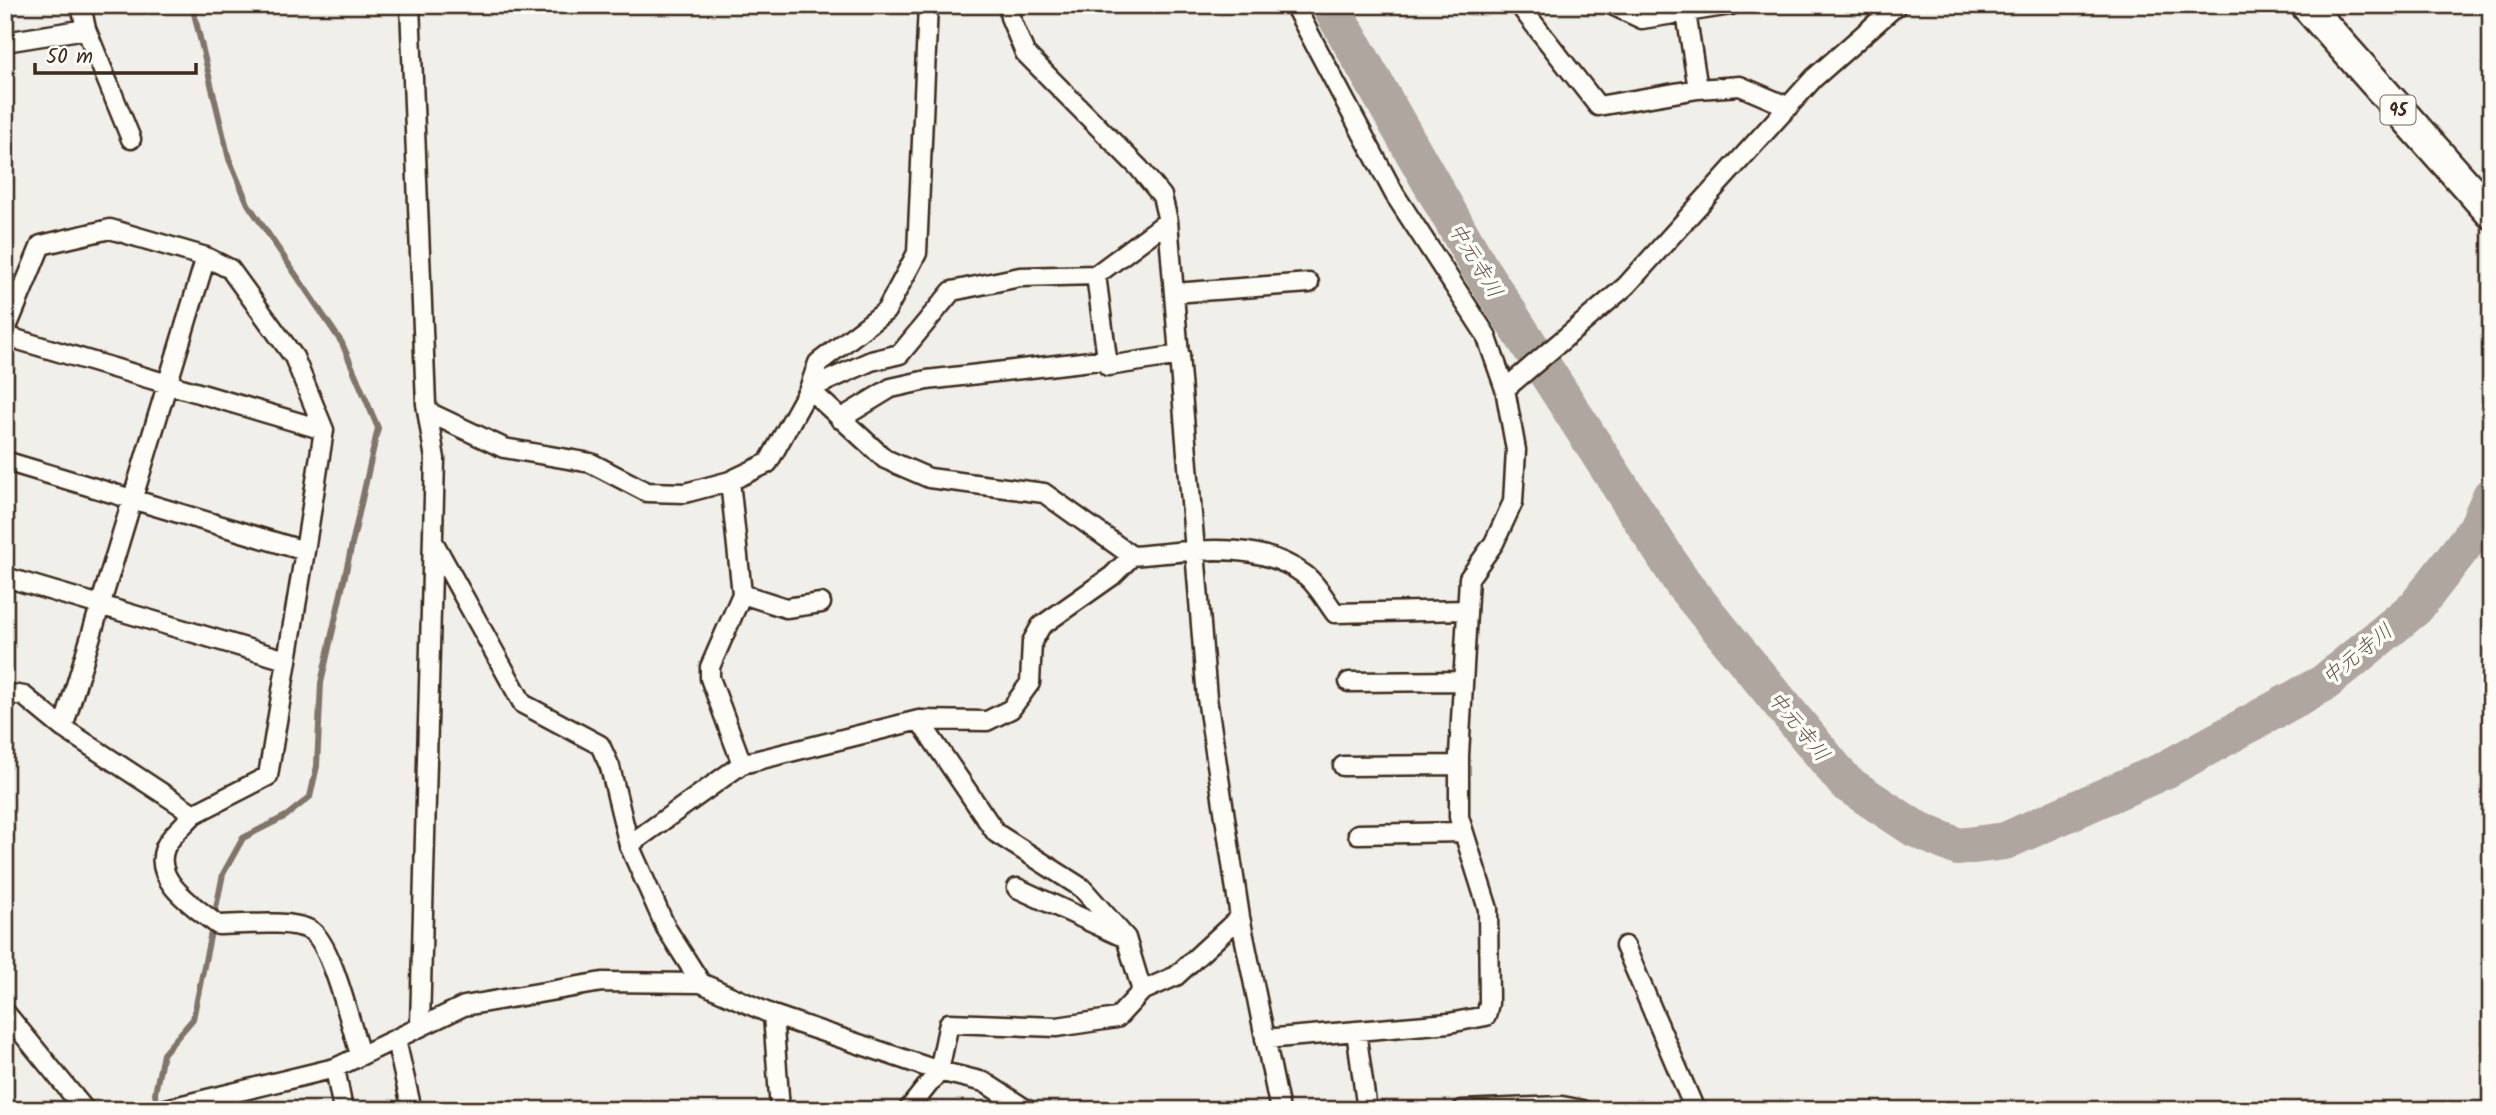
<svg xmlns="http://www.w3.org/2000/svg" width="2496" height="1115" font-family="Kalam,'Klee One',sans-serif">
<rect width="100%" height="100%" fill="#f1efea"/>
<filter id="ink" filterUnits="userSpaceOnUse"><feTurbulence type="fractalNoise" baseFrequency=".0143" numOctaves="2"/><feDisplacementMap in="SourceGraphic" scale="14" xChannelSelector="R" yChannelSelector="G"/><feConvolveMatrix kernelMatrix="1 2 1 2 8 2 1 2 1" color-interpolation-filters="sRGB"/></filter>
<g filter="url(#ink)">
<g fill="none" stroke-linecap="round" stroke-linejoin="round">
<path stroke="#80746b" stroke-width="6" d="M157 1110 155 1093 163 1054 193 1019 223 874 243 838 286 816 310 797 317 766 321 683 378 428 342 343 248 204 229 159 192 5"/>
<path stroke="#aea69f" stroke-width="38" d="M1330 5 1479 267 1683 584 1846 783 1914 828 1958 847 2005 841 2165 770 2324 683 2416 607 2477 528 2491 496"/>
<g stroke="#3b2a1e" stroke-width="23">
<path id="minor" d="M81 5 86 29 131 139
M410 5 426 404 435 459 420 1025
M928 5 917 253 886 311 818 363 809 389 885 459 929 478 1044 493 1132 556
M1009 5 1010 17 1025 53 1139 168 1162 196 1168 221 1207 698 1240 917 1280 1110
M1294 5 1395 195 1486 335 1505 389
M1529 5 1523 10 1598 106 1698 89 1740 86 1789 107
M1612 5 1642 19 1731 5
M1686 13 1698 89
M5 42 86 29
M1096 275 1108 366 1180 355
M1174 293 1309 283
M5 332 41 245 110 229 206 257 230 269 294 357 324 430 305 551 5 461
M5 336 324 430
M428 412 504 448 591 463 647 492 685 493 730 481
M840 419 891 388 927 380 1108 359
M434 543 523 704 600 745 610 767 629 845 666 928 701 983
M5 577 286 660
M742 594 786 608 821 603
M1349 682 1463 681
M5 693 24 696 63 728 194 814 268 776 305 551
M919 720 987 721 1011 709 1030 683 1032 642 1041 626 1112 576 1132 556C1189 552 1256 538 1305 575 1317 584 1326 601 1335 613L1466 610
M63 728 206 257
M742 764 919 720 996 833 1082 888 1126 938 1142 991
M1343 766 1459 765
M194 814C185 824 170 836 165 848 152 881 195 907 218 925 241 925 290 919 310 930 332 942 351 1028 360 1054
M1358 834 1463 832
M629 845 742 764 710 678V667L742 594 730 481 768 463 809 389 871 361 900 354 952 291 1020 277 1096 275 1168 221
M1017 888 1119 935
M1625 946 1695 1110
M5 1012 85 1110
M773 1015 780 1110
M1356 1031 1367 1110
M1265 1039 1449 1023 1486 1016 1489 1003 1488 909 1459 817V755L1469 578 1494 543 1513 502 1516 450 1505 389 1626 286 1814 78 1897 5
M396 1040 412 1110
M335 1068 343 1110
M162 1110 335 1068 464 1006 602 982 701 983 773 1015 939 1071 984 1082 1027 1110
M908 1110 939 1071 949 1023 1057 1027 1117 1018 1142 991 1176 976 1240 917
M1462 1110 1562 1106 1583 1110"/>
</g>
<g stroke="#3b2a1e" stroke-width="35">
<path id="primary" d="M2306 5 2491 213"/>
</g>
<use href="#minor" stroke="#fdfcf7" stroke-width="18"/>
<use href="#primary" stroke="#fdfcf7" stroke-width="30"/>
</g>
</g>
<g text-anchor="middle" stroke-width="7" stroke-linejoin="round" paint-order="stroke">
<rect fill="#fdfcf7" stroke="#75695f" stroke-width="2" x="2380.5" y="95.5" width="35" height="29" rx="5"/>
<g font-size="18" font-weight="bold" fill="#3b2a1e">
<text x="2398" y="116">95</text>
</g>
<g font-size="21" font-style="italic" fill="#63554b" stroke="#fdfcf7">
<text transform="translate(1476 260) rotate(59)" y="7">中元寺川</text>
<text transform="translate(2357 654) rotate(-39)" y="7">中元寺川</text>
<text transform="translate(1799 726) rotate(51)" y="7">中元寺川</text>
</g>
</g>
<rect width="2496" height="1115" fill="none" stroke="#fdfcf7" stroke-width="28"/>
<rect x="14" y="14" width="2468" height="1087" fill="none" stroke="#3b2a1e" stroke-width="2.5" filter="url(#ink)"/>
<path d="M35 63v10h161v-10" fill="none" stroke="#3b2a1e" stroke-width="3.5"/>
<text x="46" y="63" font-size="21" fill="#3b2a1e" stroke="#fdfcf7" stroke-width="5" paint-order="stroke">50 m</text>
</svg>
